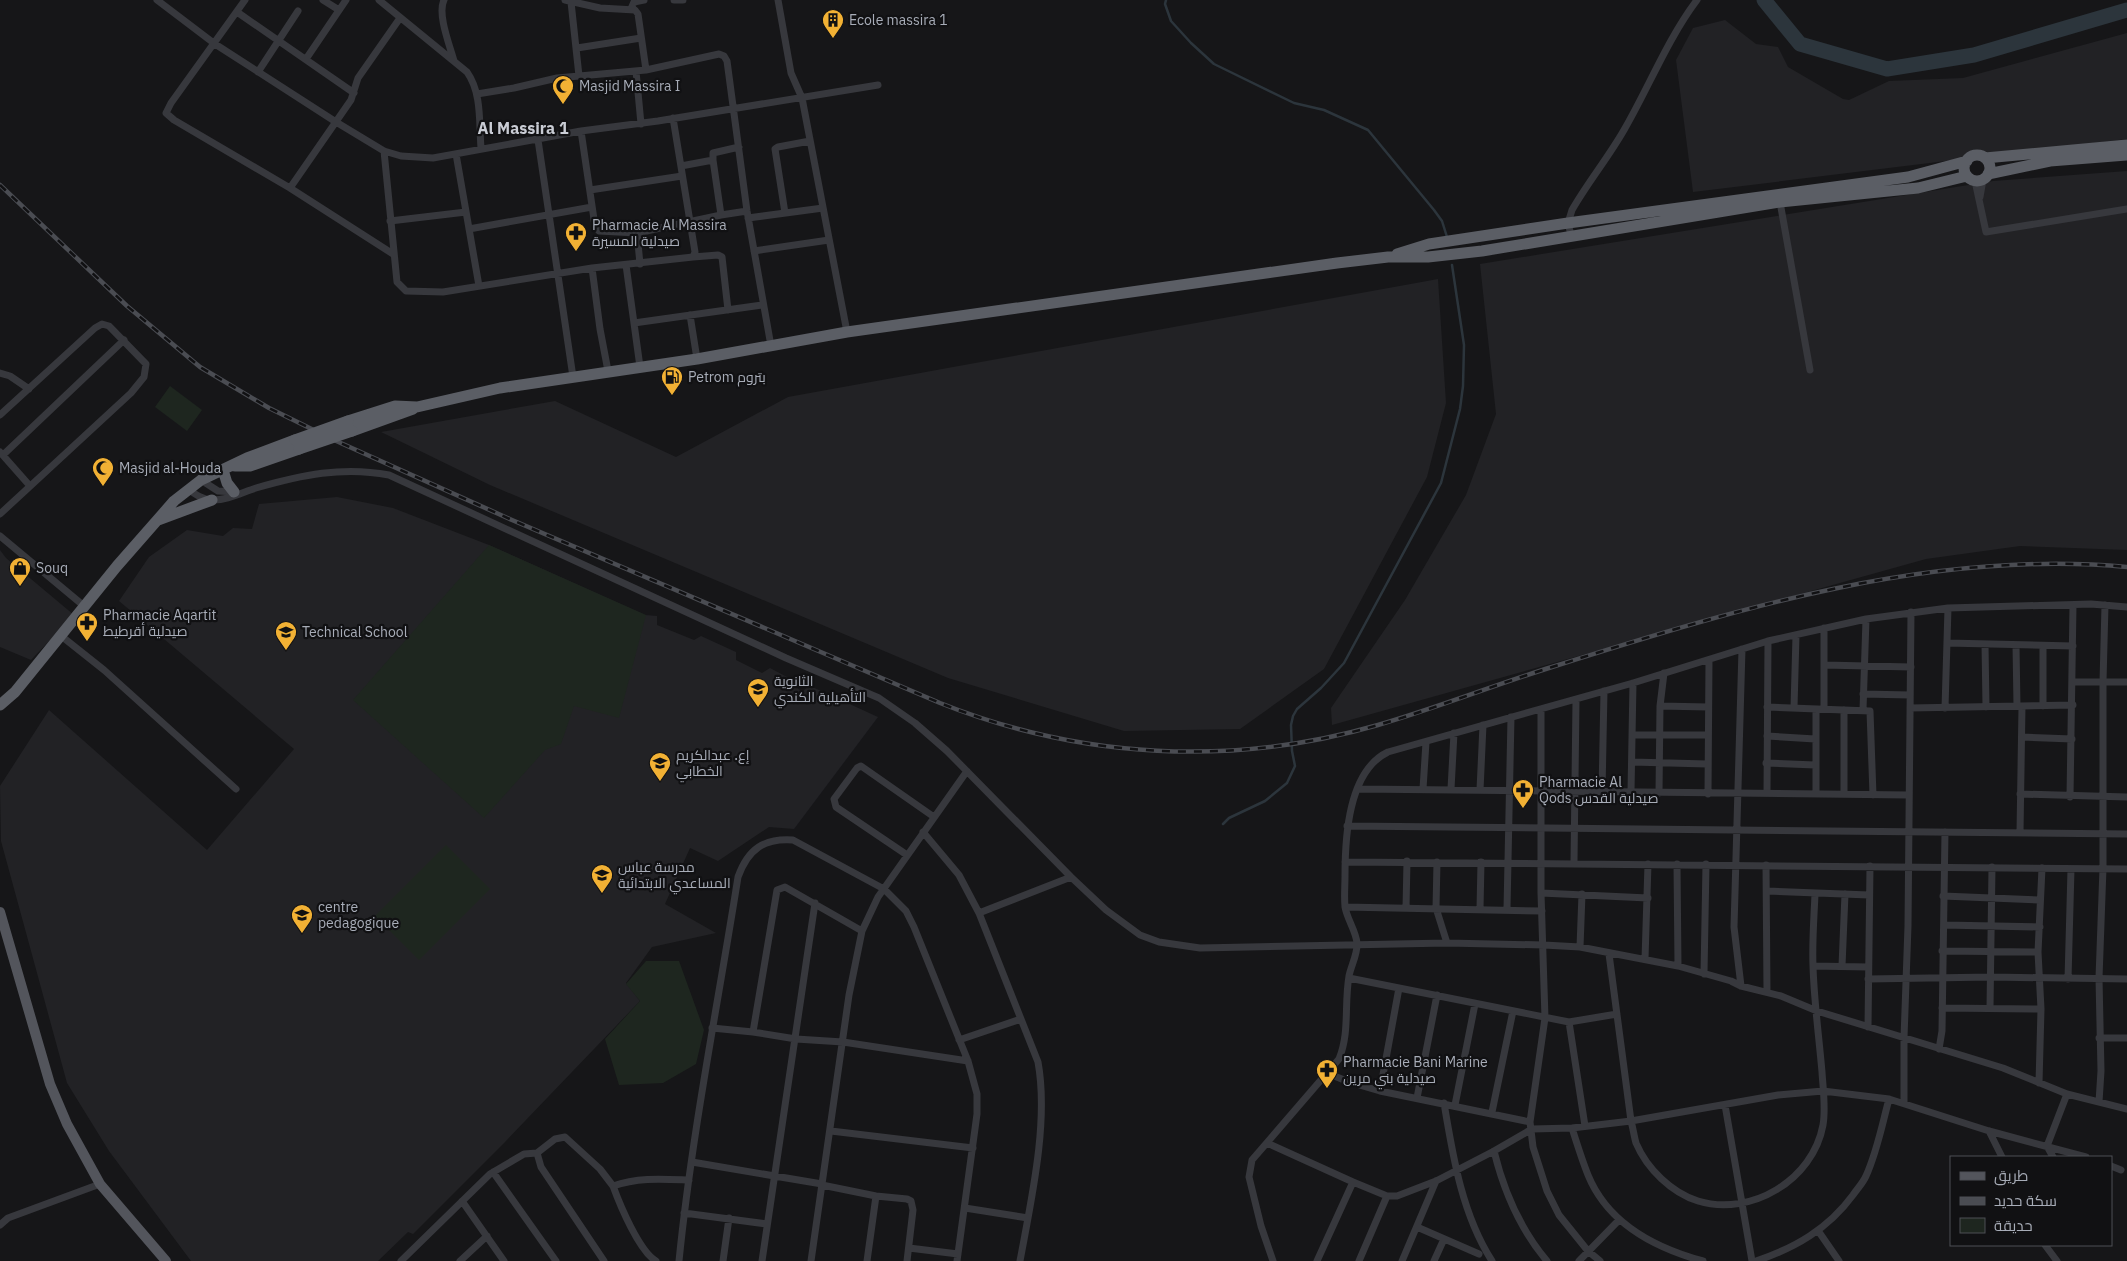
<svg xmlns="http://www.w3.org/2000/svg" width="2127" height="1261" font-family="'IBM Plex Sans',Cairo,sans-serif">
<rect width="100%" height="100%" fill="#161618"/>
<path fill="#222225" d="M1725 20 1756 44 1778 47 1788 67 1843 99 1849 100 1889 81 1963 78 2127 33V139L1693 192 1676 60 1693 28Z
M2127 171V550L2020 546 1926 559 1332 725 1331 708 1405 600 1466 495 1496 414 1480 264 1993 181Z
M1438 279 1446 403 1427 477 1324 669 1240 729 1124 731 948 678 490 485 381 432 555 401 676 457 788 397Z
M337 497 393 508 489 545 645 615 657 616V625L694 640 701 636 736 652V660L762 673 770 668 787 677 789 683 803 692 808 685 878 717 794 829 769 827 718 861 690 848 665 904 716 933 652 947 626 983 640 1001 505 1142 413 1234 408 1232 378 1261H191L109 1151 67 1083 1 841 0 786 49 710 207 850 294 749 119 601 149 557 187 530 223 536 233 528 252 529 259 504Z
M0 550 6 558 74 615 31 660 0 647Z"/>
<path fill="#1e261f" d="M170 386 202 410 187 431 155 407Z
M489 545 646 615 619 718 574 706 561 744 545 750 484 818 353 700Z
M446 845 490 889 419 960 375 916Z
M646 961H679L704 1030 696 1064 663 1083 619 1085 605 1039 640 1001 626 984Z"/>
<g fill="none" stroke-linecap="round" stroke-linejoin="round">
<path stroke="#2c353c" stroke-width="2.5" d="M1166 0 1165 4 1171 21 1191 43 1214 64 1294 103 1324 110 1368 130 1434 210 1442 221 1447 237
M1223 824 1229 818 1265 801 1287 783 1295 766 1292 751 1291 725 1293 716 1297 709 1321 688 1344 663 1441 483 1460 409 1463 386 1464 345 1452 265"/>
<path stroke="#2c353c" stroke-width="15" d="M1764 0 1800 44 1887 69 1974 55 2127 10"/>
<path stroke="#37383d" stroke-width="7" d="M157 0 215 44 336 122 384 151 401 156 433 158 581 131 658 121 878 85
M245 0 171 103 166 113 174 120 290 188 393 254
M323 0 339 10
M379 0 467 72C482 93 479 123 481 148
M444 0C437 14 450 46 454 61
M565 0 600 8 635 10 638 14 646 70
M674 0H683
M778 0 791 73 802 98 847 332
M571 2 579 76
M631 9 634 2 644 0
M237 12 354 93
M577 48 641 38
M306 59 346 0
M636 71 641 124
M258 72 298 11
M477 94 514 88 557 78 646 70 719 54 724 56 727 61 747 211 771 346
M581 131 595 226 599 231 637 233 721 215 747 211
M538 140 573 377
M384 151 397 282 406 291 443 292 592 268 693 257 695 252 673 118
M456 154 479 286
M681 166 713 160
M1975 181 1986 232 2127 209
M290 188 351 100 358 78 400 18
M590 190 682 176
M1980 197 1983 180
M1780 202 1810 370
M785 213 775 149 778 147 810 141
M721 215 713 160V153L739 147
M748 218 823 208
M390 221 466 212
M469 229 592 207
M637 233 640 264
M1571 235 1568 223 1572 210C1588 182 1608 158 1624 130 1649 87 1667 40 1697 0
M754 251 829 240
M693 257 718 255 722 257 728 310
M626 265 640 367
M592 268 600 329 608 371
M690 315 697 359
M634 323 762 305
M0 373 10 376 29 389
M0 415 95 328 102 324 109 326 146 364 144 377 131 393 0 514
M0 452 30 486
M3 455 124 340
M201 480 218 491 235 492
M188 489C195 494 203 500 212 500 226 501 243 492 256 488 301 475 343 466 389 475L786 658 879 698 915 723 947 751 1071 877 1106 910 1140 935 1159 942 1200 948 1447 943 1544 945 1580 947 1678 966 1731 981 1741 986 1781 996 1817 1011 2003 1068 2067 1094 2127 1109
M0 536 84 606
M60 635 104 670 236 789
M1947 643 2073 646
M1985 644 1986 707
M2016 645 2017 706
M2043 646V706
M1824 665 1911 667
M2072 682H2127
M1863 694 1910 695
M1660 706 1708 707
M1767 707 1870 711 1873 795
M1794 708 1796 635
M1910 708 2073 705
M1945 708 1948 608
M1541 709V893L1545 1018 1530 1122 1533 1147 1547 1191 1559 1215 1588 1251 1600 1261
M1816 709V793
M1824 709V628
M1844 710V794
M1863 710 1866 619
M1632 735H1708
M1767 736 1815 739
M2022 737 2072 739
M1632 762 1707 764
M1766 763 1815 765
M1359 789 1909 795
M1423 789 1426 742
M1451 789 1454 733
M1480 790 1483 725
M1602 792 1604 691
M1631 792 1633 683
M1659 793 1660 706 1664 673
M1767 793 1768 641
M1708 794 1709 660
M2020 794 2127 797
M2070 797 2073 605
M1347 826 2127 834
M923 832 959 875 979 913 1038 1062C1049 1122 1031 1201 1020 1261
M2020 833 2022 706
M907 855 836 807 834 799 857 768 861 766 934 817
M1345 862 2127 869
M1437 862 1436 908 1447 943
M1574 863 1576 700
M1677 864 1678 966
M1766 865 1767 992
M1767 891 1869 895
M1541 893 1648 898
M1943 896 2040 900
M1345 907 1542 911
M1406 908 1407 861
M1480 909 1481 862
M1507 909 1511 717
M979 913 1071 877
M1944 925 2040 927
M862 931 785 887 777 890 753 1032 796 1039 843 1042 968 1061
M1580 947 1582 894
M1942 951 2038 952
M1609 954 1631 1121C1633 1128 1634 1136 1636 1143 1647 1169 1672 1193 1698 1201 1751 1217 1813 1180 1823 1125 1826 1108 1823 1089 1822 1072 1819 1037 1814 1001 1813 966 1812 942 1814 918 1815 894
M1645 959 1648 864
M1813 966 1868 967
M1842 966 1845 894
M1704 974 1706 864
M1349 978 1569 1022 1617 1014
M1868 979 1991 977 2127 979
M2068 979 2071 869
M1741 986 1734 927 1742 649
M1942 1008 2041 1009
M1990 1008 1992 867
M1569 1022 1585 1126
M1868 1027 1870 866
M712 1028 753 1032
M2099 1038H2127
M959 1040 1021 1019
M1939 1049 1942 1031 1945 832
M1327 1073 1349 1082 1380 1091 1530 1122
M2039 1083 2041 1009 2038 952 2042 868
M1380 1091 1399 988
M1417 1098 1437 995
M2099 1102 2101 1071 2099 978 2103 868V682L2105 605
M1444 1103C1453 1157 1462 1214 1492 1261
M1904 1103V1038L1908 926 1911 612
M1455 1105 1475 1004
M1725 1105 1752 1261
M1492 1112 1513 1011
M1572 1128C1577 1144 1582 1160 1588 1175 1608 1224 1655 1248 1703 1261
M831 1131 973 1148
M1989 1131 2002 1157
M1267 1143 1353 1182 1387 1196H1397L1436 1181 1494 1151 1532 1129 1572 1128 1631 1121 1778 1095 1823 1091 1889 1099 1989 1131 2086 1157
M1494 1151C1504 1192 1520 1229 1547 1261
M2053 1157 2047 1146 2067 1094
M692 1162 822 1184
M2111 1166 2121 1170
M493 1172 556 1261
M822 1185 876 1196 907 1199 911 1201 913 1210 907 1261
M613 1186C620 1205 639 1251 656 1261
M462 1201 504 1261
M965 1208 1028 1218
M684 1213 767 1224
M0 1225 8 1218 100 1184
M1417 1227 1479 1254
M1819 1232 1839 1261
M2045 1245 2057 1261
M909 1248 958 1254
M401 1261 490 1174 524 1154 537 1153
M460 1261 487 1236
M604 1261 541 1167 537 1153 555 1139 565 1137 600 1169 613 1186C638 1177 663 1179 689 1180
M679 1261C692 1132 718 1004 738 877 748 849 764 838 793 840L884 889 906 911 914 927 968 1061 977 1094V1114L957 1261
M723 1261 729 1218
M762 1261 815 903
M811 1261 849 995 862 931 878 897 967 771
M867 1261 876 1196
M1273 1261 1261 1226 1249 1177 1252 1160 1339 1059C1350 1032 1344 1005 1349 976 1351 966 1358 953 1357 943 1356 931 1347 919 1345 907 1344 897 1345 886 1345 876 1345 838 1348 771 1388 752L1633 683 1768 641 1866 619 1948 608 2091 604 2127 607
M1317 1261 1353 1182
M1359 1261 1387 1196
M1402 1261 1436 1181
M1434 1261 1444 1239
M1579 1261 1619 1220
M1756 1261C1795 1248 1828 1229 1853 1195 1857 1189 1863 1183 1866 1176 1877 1152 1882 1125 1889 1099"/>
<path stroke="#53555c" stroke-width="10" d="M0 912 50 1084 67 1124 100 1184 166 1261"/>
<path stroke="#5b5e65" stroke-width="11" d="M1964 168a13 13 0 1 1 26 0a13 13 0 1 1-26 0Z
M1985 158 2127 145
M1988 174 2050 161 2127 155
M1397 254 1429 244 1568 223 1908 177 1967 161
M348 421 395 406 417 407 500 388 697 359 847 332 1337 263 1388 257H1428L1482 251 1780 202 1918 188 1967 176
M352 431 413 409
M235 466H250L299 449
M223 470 227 483 234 492
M158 520 212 500
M0 705 15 692 117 566 174 501 201 480 247 458 295 440"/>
<g stroke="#4a4c52" stroke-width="4.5">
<path id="rail" d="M0 185 127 306 200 367 269 408 334 440 512 520 940 703C1080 759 1233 767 1378 725 1437 708 1494 685 1552 667 1736 609 1932 549 2127 567"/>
</g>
<use href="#rail" stroke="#111113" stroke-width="2.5" stroke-dasharray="8" stroke-linecap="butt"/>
<path stroke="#5b5e65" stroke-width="11" d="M295 440 348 421
M299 449 352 431"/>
</g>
<defs>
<g id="building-pin" transform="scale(1.125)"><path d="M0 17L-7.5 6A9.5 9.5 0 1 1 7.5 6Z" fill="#f2b134" stroke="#111113"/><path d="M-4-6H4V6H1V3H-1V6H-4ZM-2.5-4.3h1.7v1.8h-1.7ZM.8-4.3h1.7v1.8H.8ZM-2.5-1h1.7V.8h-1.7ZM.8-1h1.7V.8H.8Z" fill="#111"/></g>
<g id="mosque-pin" transform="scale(1.125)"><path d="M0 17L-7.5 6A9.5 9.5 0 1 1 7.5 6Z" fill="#f2b134" stroke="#111113"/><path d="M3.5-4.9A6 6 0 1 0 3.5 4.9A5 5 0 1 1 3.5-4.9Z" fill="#111"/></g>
<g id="pharmacy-pin" transform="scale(1.125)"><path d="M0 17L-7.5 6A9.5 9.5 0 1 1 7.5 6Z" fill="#f2b134" stroke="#111113"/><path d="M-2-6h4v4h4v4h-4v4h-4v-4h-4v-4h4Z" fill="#111"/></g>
<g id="fuel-pin" transform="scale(1.125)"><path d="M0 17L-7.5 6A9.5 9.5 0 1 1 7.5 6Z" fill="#f2b134" stroke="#111113"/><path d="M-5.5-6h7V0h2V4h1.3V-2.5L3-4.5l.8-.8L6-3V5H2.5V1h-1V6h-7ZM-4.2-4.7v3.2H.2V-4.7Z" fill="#111"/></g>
<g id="shop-pin" transform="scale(1.125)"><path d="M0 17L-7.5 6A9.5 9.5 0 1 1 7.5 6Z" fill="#f2b134" stroke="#111113"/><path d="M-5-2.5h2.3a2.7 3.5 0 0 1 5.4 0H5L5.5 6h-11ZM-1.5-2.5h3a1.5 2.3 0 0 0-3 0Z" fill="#111"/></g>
<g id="university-pin" transform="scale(1.125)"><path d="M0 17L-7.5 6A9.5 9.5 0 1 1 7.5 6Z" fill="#f2b134" stroke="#111113"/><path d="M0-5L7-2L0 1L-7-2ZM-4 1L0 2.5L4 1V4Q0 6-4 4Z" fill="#111"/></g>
<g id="school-pin" transform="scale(1.125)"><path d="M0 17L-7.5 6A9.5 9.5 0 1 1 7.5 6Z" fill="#f2b134" stroke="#111113"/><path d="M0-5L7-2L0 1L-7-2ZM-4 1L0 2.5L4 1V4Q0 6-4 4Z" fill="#111"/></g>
</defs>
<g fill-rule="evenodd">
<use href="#building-pin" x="833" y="20"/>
<use href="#mosque-pin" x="563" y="86"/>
<use href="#pharmacy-pin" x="576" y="233"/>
<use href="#fuel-pin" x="672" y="377"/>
<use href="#mosque-pin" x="103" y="468"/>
<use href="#shop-pin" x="20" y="568"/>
<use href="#pharmacy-pin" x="87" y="623"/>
<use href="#university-pin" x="286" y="632"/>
<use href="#school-pin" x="758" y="689"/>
<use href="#school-pin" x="660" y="763"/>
<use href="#pharmacy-pin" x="1523" y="790"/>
<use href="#school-pin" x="602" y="875"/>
<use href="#university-pin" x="302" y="915"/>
<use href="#pharmacy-pin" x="1327" y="1070"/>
</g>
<g text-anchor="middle" stroke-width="4.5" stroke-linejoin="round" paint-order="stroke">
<g font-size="14" fill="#a8adb8" stroke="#111113" text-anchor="start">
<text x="849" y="25">Ecole massira 1</text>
<text x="579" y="91">Masjid Massira I</text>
<text x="592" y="230">Pharmacie Al Massira<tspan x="592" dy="16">صيدلية المسيرة</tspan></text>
<text x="688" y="382">Petrom بتروم</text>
<text x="119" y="473">Masjid al-Houda</text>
<text x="36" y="573">Souq</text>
<text x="103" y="620">Pharmacie Aqartit<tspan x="103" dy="16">صيدلية أقرطيط</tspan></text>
<text x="302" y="637">Technical School</text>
<text x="774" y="686">الثانوية<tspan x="774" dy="16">التأهيلية الكندي</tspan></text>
<text x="676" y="760">إع. عبدالكريم<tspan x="676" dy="16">الخطابي</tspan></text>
<text x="1539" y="787">Pharmacie Al<tspan x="1539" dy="16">Qods صيدلية القدس</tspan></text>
<text x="618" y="872">مدرسة عباس<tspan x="618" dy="16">المساعدي الابتدائية</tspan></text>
<text x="318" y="912">centre<tspan x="318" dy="16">pedagogique</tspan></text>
<text x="1343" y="1067">Pharmacie Bani Marine<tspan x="1343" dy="16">صيدلية بني مرين</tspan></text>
</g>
<g font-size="16" font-weight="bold" fill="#c9ccd4" stroke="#111113">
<text x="523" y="134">Al Massira 1</text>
</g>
</g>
<rect x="1950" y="1156" width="162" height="90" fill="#111113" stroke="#4d4f55"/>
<rect x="1960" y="1172" width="25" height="8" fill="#53555c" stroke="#4d4f55"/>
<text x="1994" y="1181" font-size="15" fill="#a8adb8">طريق</text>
<rect x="1960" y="1197" width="25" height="8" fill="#4a4c52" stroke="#4d4f55"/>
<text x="1994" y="1206" font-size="15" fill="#a8adb8">سكة حديد</text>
<rect x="1960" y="1218" width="25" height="15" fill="#1e261f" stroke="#4d4f55"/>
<text x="1994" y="1231" font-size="15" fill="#a8adb8">حديقة</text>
</svg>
